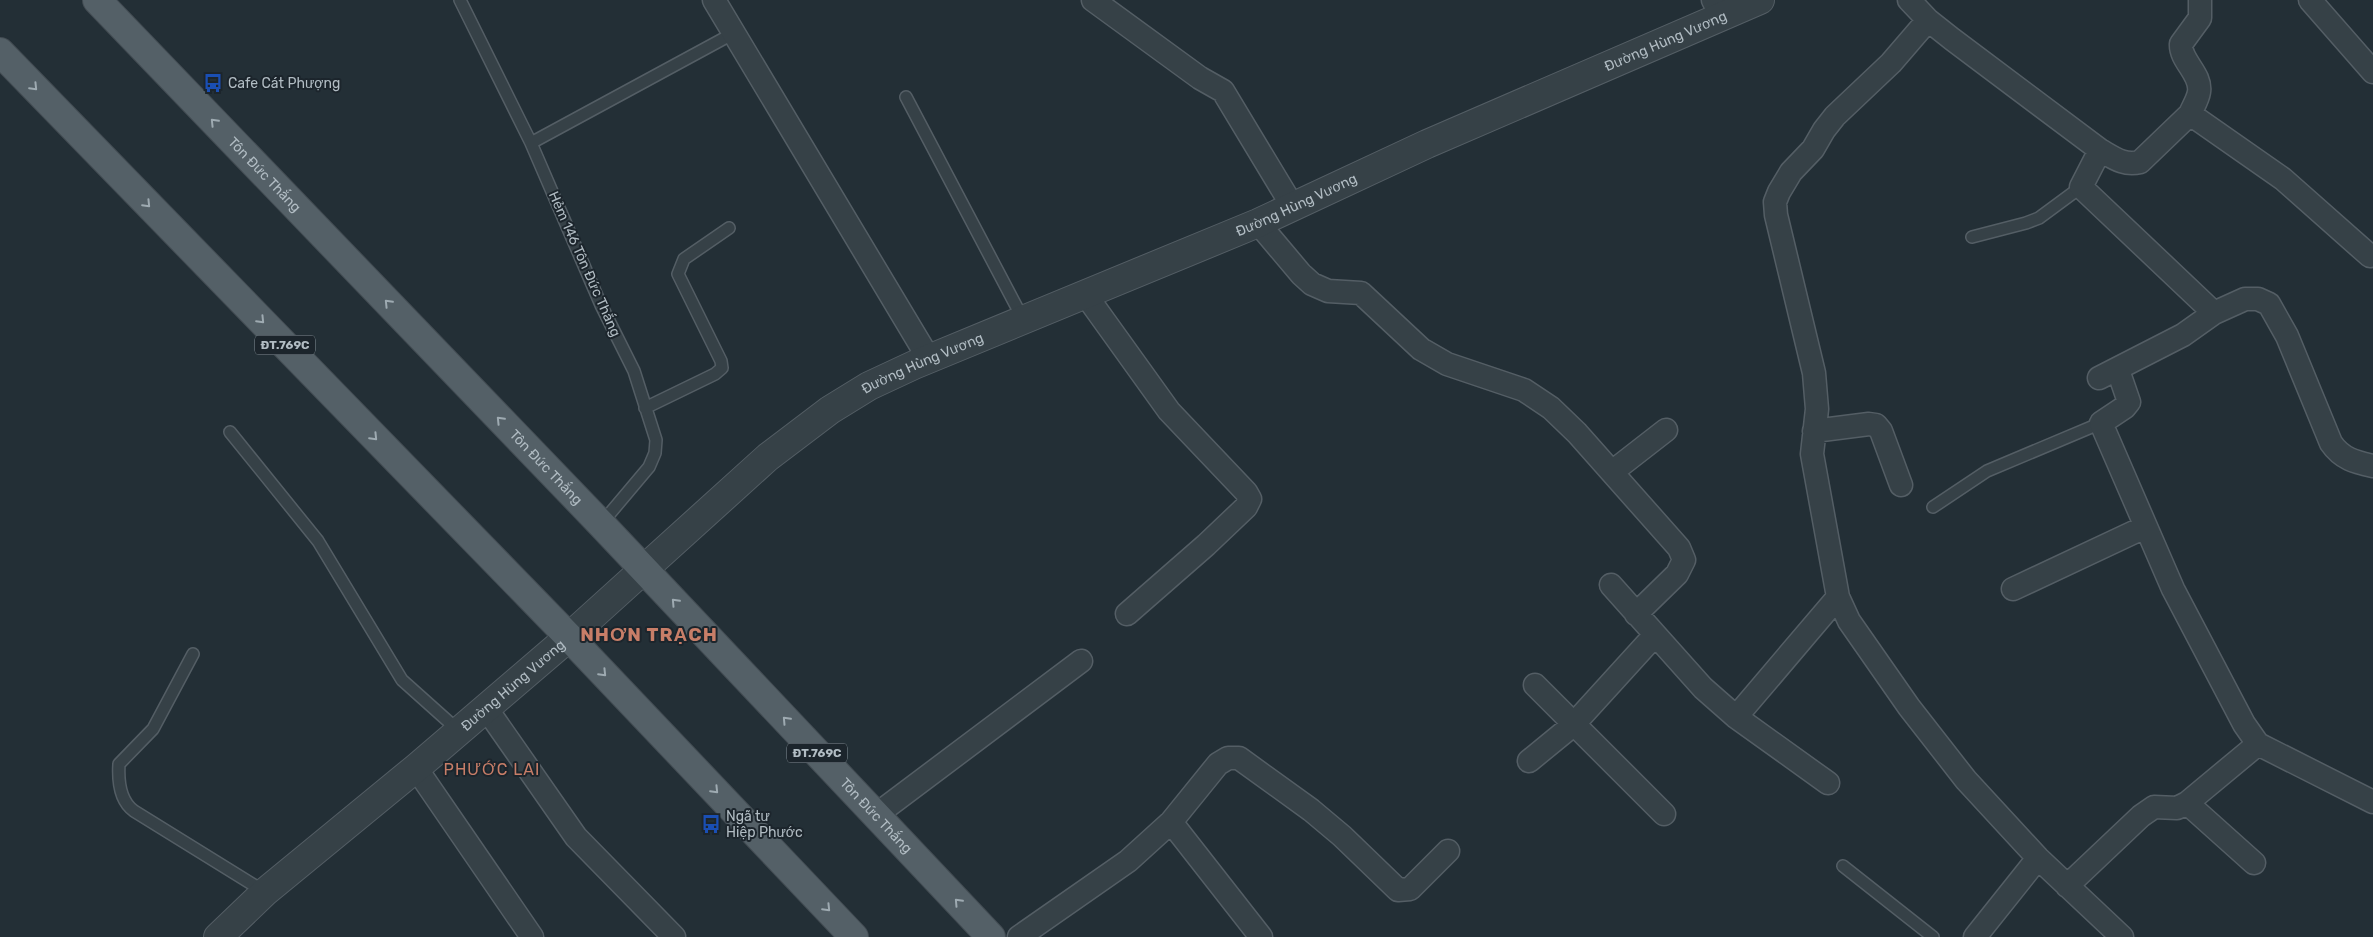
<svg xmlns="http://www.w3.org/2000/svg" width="2373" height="937" font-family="Rubik,sans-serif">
<rect width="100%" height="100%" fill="#232f36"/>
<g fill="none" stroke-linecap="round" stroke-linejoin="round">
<g stroke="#545e65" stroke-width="14">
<path id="service" d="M460 0 531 143 601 305 634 371 656 440 655 453 649 467 601 524
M906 97 1023 319
M531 143 734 33
M1972 237 2026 223 2039 218 2081 187
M645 408 715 374 722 368 721 361 678 274 684 259 729 228
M230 432 318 541 402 680 459 731
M1933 507 1987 471 2101 423
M193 654 153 729 119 764C118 780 120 801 134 811L265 892
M1843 866 1933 937"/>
</g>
<g stroke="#545e65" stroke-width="25">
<path id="minor" d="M714 0 929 359
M1093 0 1200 78 1223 91 1293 207
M1713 0 1722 17
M1909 0 1928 20 1952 39 2100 150C2114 158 2124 166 2140 162L2190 114 2283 179 2370 256
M2310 0 2373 72
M1928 20 1891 63 1835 116 1824 130 1813 149 1791 172 1779 192 1775 202 1776 215 1814 373 1817 409 1812 454 1838 597 1849 621 1909 707 1966 780 2038 858 2122 937
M2190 114C2193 107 2198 99 2199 92 2202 74 2180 61 2181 44L2200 18V0
M2100 150 2081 187 2214 313 2245 299H2258L2269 304 2287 336 2331 443C2342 459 2355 462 2373 466
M1258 223 1301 274 1312 284 1328 291 1361 293 1421 349 1447 364 1524 390 1551 408 1577 433 1679 548 1684 560 1677 574 1636 614
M1085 294 1169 411 1246 492 1250 499 1246 507 1206 545 1127 614
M2118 370 2129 402 2125 407 2101 423 2173 589 2244 724 2258 744 2373 802
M2099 378 2183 335 2214 313
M1814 431 1869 424 1876 425 1881 431 1901 485
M1612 472 1666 430
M1611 585 1703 688 1736 717 1828 783
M2013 589 2145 527
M1535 685 1664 814
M486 708 576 837 674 937
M1736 717 1838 597
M1529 761 1573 725 1654 636
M416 768 532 937
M2187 803 2254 863
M876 815 1081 661
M1171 822 1261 937
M2067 886 2141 816 2154 807 2177 808 2187 803 2258 744
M1019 937 1128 861 1171 822 1218 764 1228 758H1239L1311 810 1342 836 1398 890 1410 889 1448 851
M1975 937 2038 858"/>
</g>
<g stroke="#545e65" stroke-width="30">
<g id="tertiary">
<path id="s1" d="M218 937 265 892 416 768 569 637 768 457 830 410 869 386 914 365 1258 223 1427 144 1760 0"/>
</g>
</g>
<g stroke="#434c53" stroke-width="30">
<g id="primary">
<path id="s2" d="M97 0 601 524 991 937"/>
<path d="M0 52 569 637 854 937"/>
</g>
</g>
<use href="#service" stroke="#364147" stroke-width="11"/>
<use href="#minor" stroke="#364147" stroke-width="22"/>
<use href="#tertiary" stroke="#364147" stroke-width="28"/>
<use href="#primary" stroke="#546067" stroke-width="28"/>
</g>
<defs><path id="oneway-chevron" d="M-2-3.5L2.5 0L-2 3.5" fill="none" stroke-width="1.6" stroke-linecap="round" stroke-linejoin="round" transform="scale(1.25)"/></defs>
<g stroke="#9eaab1">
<use href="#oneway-chevron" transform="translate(34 87) rotate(46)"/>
<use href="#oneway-chevron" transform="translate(214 122) rotate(-134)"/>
<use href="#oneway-chevron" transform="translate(147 204) rotate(46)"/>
<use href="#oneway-chevron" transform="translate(388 303) rotate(-134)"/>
<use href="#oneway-chevron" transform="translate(261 320) rotate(46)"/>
<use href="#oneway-chevron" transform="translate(500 420) rotate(-134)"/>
<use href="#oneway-chevron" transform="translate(374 437) rotate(46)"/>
<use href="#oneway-chevron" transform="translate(675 602) rotate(-133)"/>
<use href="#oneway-chevron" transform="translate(603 673) rotate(46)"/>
<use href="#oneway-chevron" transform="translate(786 720) rotate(-133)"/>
<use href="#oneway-chevron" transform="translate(715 790) rotate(46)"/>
<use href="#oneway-chevron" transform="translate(958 902) rotate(-133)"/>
<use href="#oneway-chevron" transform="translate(827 908) rotate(46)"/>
</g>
<defs>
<g id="bus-bare" transform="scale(1.5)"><path d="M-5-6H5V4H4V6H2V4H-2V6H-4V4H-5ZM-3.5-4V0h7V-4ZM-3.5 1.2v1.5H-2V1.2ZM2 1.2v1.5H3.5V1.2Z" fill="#1a4fb4" stroke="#1c252c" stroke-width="2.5" paint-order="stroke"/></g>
</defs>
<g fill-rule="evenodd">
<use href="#bus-bare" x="213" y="83"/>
<use href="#bus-bare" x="711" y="824"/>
</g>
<g text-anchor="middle" stroke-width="4" stroke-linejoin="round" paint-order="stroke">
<g fill="#1c252c" stroke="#848f96" stroke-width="1">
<rect x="255" y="335.5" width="60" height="19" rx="4"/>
<rect x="787" y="743.5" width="60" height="19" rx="4"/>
</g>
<g font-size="12" font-weight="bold" fill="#b1bcc3">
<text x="285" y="349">ĐT.769C</text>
<text x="817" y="757">ĐT.769C</text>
</g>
<g font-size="14" fill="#b1bcc3" stroke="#1c252c">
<text dy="5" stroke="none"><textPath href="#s1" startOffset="1722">Đường Hùng Vương</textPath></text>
<text dy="5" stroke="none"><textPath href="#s2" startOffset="242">Tôn Đức Thắng</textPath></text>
<text dy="5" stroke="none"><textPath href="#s1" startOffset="1318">Đường Hùng Vương</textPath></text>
<text transform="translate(585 264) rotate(66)" y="5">Hẻm 146 Tôn Đức Thắng</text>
<text dy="5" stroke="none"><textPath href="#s1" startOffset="912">Đường Hùng Vương</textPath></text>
<text dy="5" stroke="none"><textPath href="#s2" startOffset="648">Tôn Đức Thắng</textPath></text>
<text dy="5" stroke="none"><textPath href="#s1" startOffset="388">Đường Hùng Vương</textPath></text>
<text dy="5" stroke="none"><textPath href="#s2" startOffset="1128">Tôn Đức Thắng</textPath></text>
</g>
<g font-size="14" fill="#b1bcc3" stroke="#1c252c" text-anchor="start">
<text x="228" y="88">Cafe Cát Phượng</text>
<text x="726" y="821">Ngã tư<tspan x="726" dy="16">Hiệp Phước</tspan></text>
</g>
<g font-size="16" letter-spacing="1" fill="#c87e68" stroke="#1c252c">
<text x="492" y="775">PHƯỚC LAI</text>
</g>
<g font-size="19" font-weight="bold" letter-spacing="1" fill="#c87e68" stroke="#1c252c">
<text x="649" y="641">NHƠN TRẠCH</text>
</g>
</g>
</svg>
